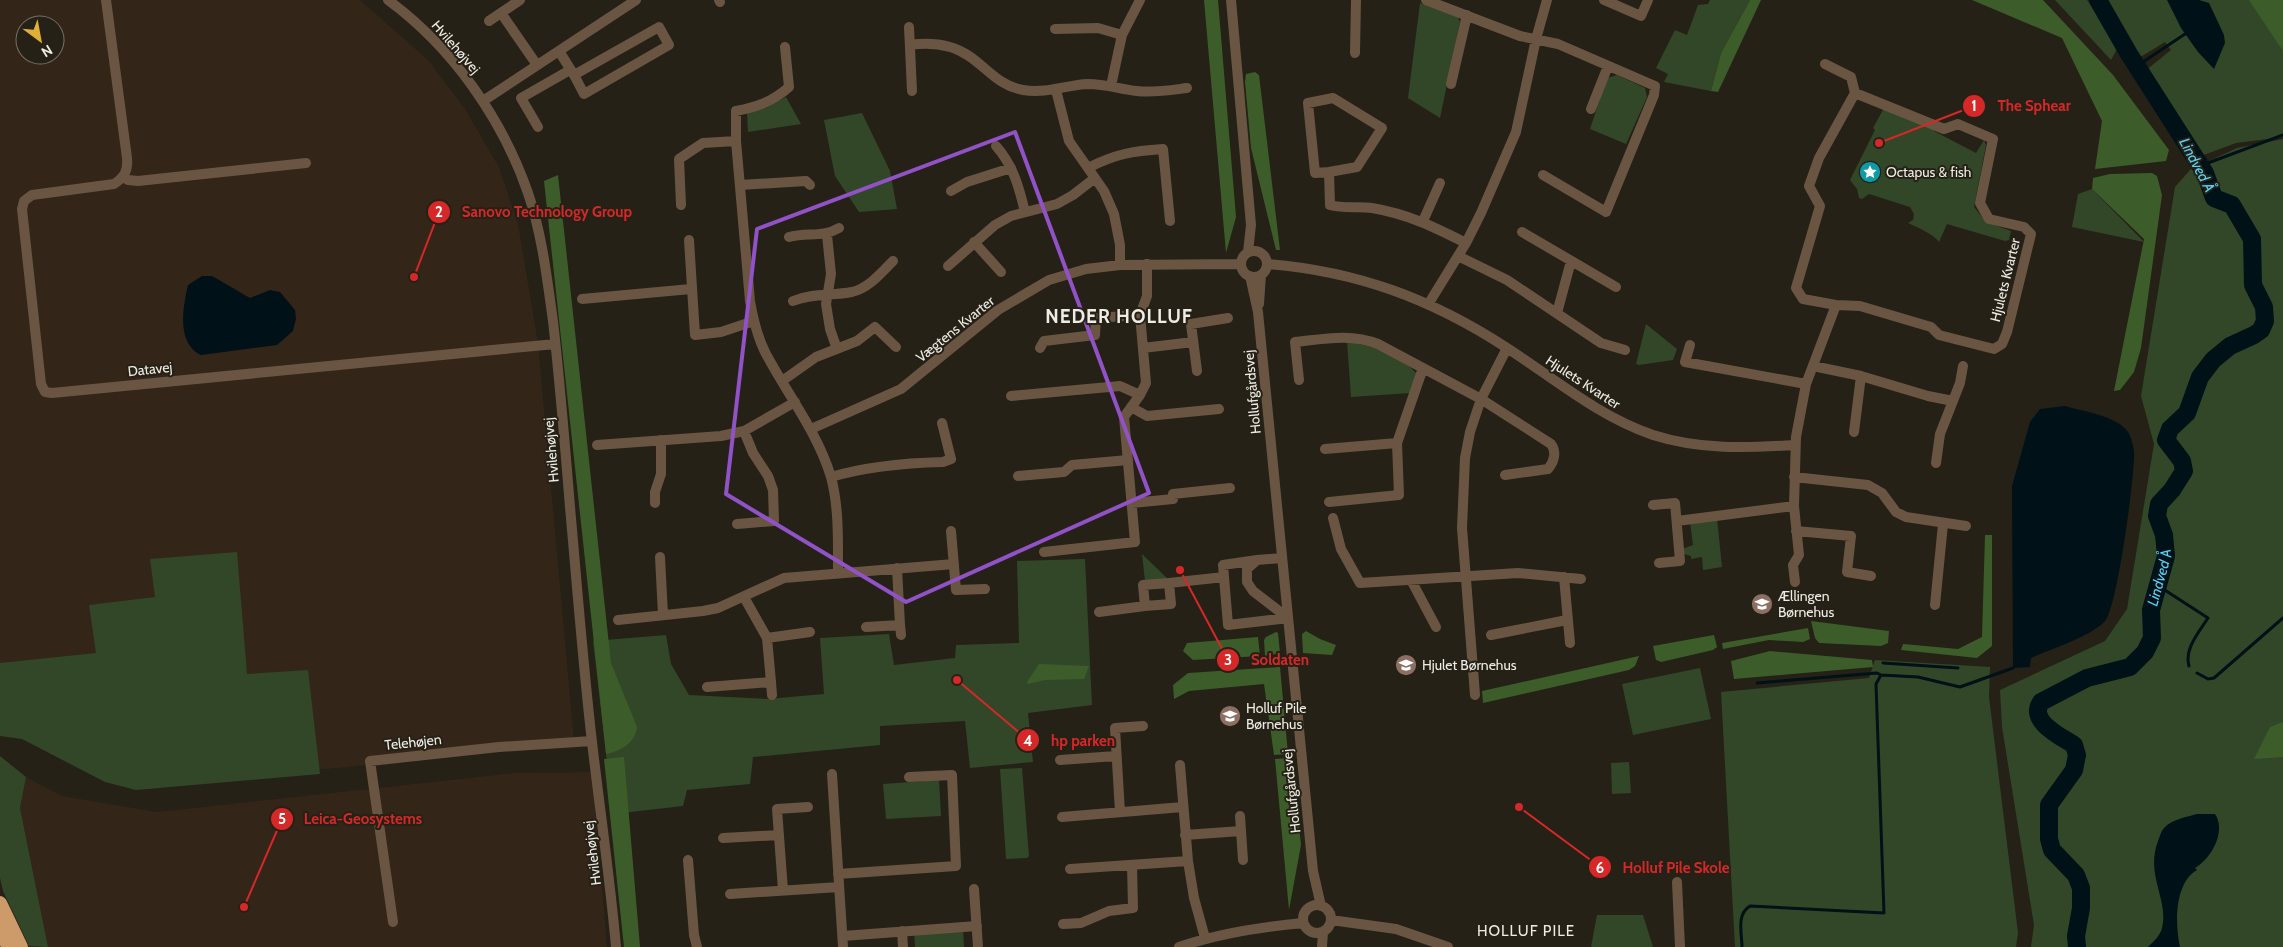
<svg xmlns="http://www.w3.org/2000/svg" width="2283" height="947" font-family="Cabin,sans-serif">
<rect width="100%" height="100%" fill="#252116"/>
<path fill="#342519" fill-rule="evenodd" d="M0 0H360L428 60 465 109 499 167 518 224 538 343 574 741 499 747 348 767 137 785 23 737 0 734ZM25 25H55V55H25Z
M592 772 607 947H48L20 808 26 777 62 796 157 812 514 773Z"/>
<path fill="#324727" d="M1710 0H1750L1721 53 1711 91 1664 82 1668 74 1656 68 1675 30 1687 35 1698 5 1708 4Z
M2055 0H2087L2119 45 2111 60Z
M2103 0H2283V137L2236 143 2201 156 2145 71 2171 50 2165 42 2137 59Z
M1420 3 1457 15 1460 22 1440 118 1408 98Z
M1617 75 1645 88 1647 97 1626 144 1590 129 1607 78Z
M786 97 801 124 748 132 747 113 766 108Z
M1884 108 1935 127 1934 131 1976 153 1984 140 1986 145 1974 207 1986 222 2011 231 2009 240 2005 241 1947 224 1939 242C1933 234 1919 228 1908 223L1913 220 1914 214 1910 207 1869 194 1862 199 1859 198 1857 189 1850 180 1875 130 1873 128Z
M862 113 890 171 897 209 859 212 835 176 824 120Z
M2283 139V947H2031L2034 925 2002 727 2000 690 2105 641 2127 609 2154 444 2141 396 2175 187 2190 170 2237 148Z
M2092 189 2144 242 2072 227 2078 194Z
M1646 324 1677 349 1673 360 1639 365 1636 364Z
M1347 341C1371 346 1400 354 1417 374L1410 393 1351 397Z
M1717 518 1722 567 1703 570 1702 557 1691 559V556L1684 554 1682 549 1693 545 1690 522Z
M237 552 247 674 308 670 320 774 136 790 105 782 22 739 0 736V663L96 653 89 605 155 597 150 559Z
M1142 554 1168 579 1145 581Z
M1085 559 1092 705 1028 713 1033 762 970 768 965 721 880 726V745L753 757 750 784 687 790 683 806 613 814 593 641 666 635 671 664 689 695 768 699 824 694 820 638 889 634 894 665 955 658 956 645 1019 643 1017 561Z
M1875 660 1990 667 1989 697 2018 933 2016 947H1735L1721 692 1869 678Z
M1700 668 1711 719 1633 735 1622 684Z
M0 756 26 777 20 808 48 947 29 946 3 891 0 878Z
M1629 762 1631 793 1612 794 1611 763Z
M1022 768 1029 856 1027 858 1006 859 1000 769Z
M939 780 941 816 886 819 883 784Z
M1597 915H1643L1653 947H1591Z
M963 928 964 947H915L914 931Z"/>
<path fill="#3c5d29" d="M1204 0H1218L1236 217 1226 253Z
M1750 0H1761L1718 92 1711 91 1721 53Z
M1972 0H2043L2113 75 2169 150 2166 161 2095 169 2102 121 2062 38Z
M2249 0H2283V50L2281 48Z
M1255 72 1259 75 1280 250H1276L1251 148 1245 82 1246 74Z
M2152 173 2157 176 2162 195 2141 348 2134 372 2120 390 2114 391 2144 239 2092 189 2093 178 2110 174Z
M558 175 611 663 637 727C635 744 620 751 606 754L544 181Z
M1985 535H1992V646L1977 658 1901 650 1903 644 1958 649 1982 637Z
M1811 621 1889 631 1888 643 1881 646 1819 643 1815 638Z
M1808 628 1810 639 1803 642 1769 640 1723 649 1722 643Z
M1306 631 1320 639 1336 645 1332 655 1303 653 1302 634Z
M1276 632 1278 633 1280 653 1265 656 1264 640 1266 637Z
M1714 635 1717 647 1713 650 1661 662 1656 660 1653 646Z
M1258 637 1260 656 1193 660 1183 651 1187 643Z
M1770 651 1872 660 1873 667 1734 679 1731 661Z
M1639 656 1635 666 1629 670 1483 703 1482 691Z
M1039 664 1089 666 1084 679 1045 680 1028 684 1027 682Z
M1280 667 1288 754 1274 755 1264 684 1189 691 1174 699 1173 685 1188 673Z
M2283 722V757L2254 759 2270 727Z
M624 757 640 947H624L604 759Z
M1289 758 1292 760 1301 845 1289 910 1275 759Z"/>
<path fill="#001118" d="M2167 0H2199L2209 3 2224 35 2225 43 2214 69 2198 52 2181 28Z
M202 276H212L250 298 270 290 280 292 295 310 296 319 293 331 277 345 201 355C176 343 183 307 188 285Z
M2065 406C2082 411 2118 416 2128 432 2131 436 2134 448 2134 453 2135 475 2117 609 2105 621 2092 636 2051 649 2031 658L2030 667 2013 668 2012 486 2030 422 2040 409Z
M2197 814H2215C2227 832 2210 860 2195 868L2197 870C2174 883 2175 925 2180 947H2148C2153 942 2160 936 2162 928 2169 899 2145 876 2158 841 2160 836 2161 831 2165 827 2173 819 2187 817 2197 814Z"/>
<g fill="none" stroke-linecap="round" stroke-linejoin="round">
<path stroke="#001118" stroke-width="3" d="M2137 66 2185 34
M2200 166 2283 135
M2157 585 2208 618C2199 632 2184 649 2189 666
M1883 663 1958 668
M2197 673 2208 679 2214 678 2283 618
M1757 683 1877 673 1881 675
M1742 947C1742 934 1736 914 1750 906L1884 913 1876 684 1881 675 1918 677 1960 687 2013 668"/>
<path stroke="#001118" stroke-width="18" id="s1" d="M2077 947 2076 936 2081 908V888L2076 875 2052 850 2049 839V805L2074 770 2077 755 2074 745C2060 736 2028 721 2041 702L2087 678 2130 667 2145 652 2152 638 2151 610 2166 556 2164 535 2157 516 2159 504 2172 490 2184 471 2182 461 2166 440 2170 429 2187 413 2200 377 2213 360 2230 346 2254 335 2261 330 2265 321 2264 307 2253 285 2252 239 2232 205 2214 198 2205 173 2129 54 2098 0"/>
<path stroke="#695542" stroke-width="10" d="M106 0 127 158C128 170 125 177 114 184L32 195 24 201 22 209 41 384 45 392 52 393 555 344
M388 0C452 47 502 118 528 193 542 234 547 278 553 321 560 383 565 445 570 507 577 585 583 664 592 742 600 811 610 878 616 947
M719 0 720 2
M1231 0 1251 225 1248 252
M1426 0 1520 36 1558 44 1655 86 1654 95 1606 212 1543 175
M1604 0 1641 16 1648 0
M501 13 537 65
M489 21 520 0
M909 27 912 91
M1055 29 1098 28 1122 35
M910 45C931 42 951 44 969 56 987 68 999 86 1023 90 1047 94 1066 85 1088 84 1105 84 1120 89 1137 91 1153 93 1171 90 1187 88
M785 47 789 87C772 102 757 107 736 111V141L750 301C753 318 757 336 765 352 787 394 817 431 831 477 839 507 838 541 838 572
M559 51 574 75 659 27 669 45 584 94 574 75
M1355 53 1356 0
M1825 64 1851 77 1855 93
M1451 84 1467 15
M1111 86 1122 35 1140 0
M1056 90 1069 141 1104 191 1114 214 1120 245V265
M1855 93 1944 129 1958 124 1993 139 1980 203 1989 219 2024 227 2031 234 2007 332 2002 344 1994 349 1939 335 1931 327 1860 306 1836 305 1803 299 1796 288 1820 206 1809 186 1819 158Z
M483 101 636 0
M1591 109 1608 66
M538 127 521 98 570 70
M996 146C1013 165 1019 187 1025 212
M1088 168C1115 154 1133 151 1163 149L1170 221
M1329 172 1357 167 1382 128 1333 98 1308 103 1315 173 1329 172 1330 205C1343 209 1359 206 1372 208 1408 214 1434 227 1466 243
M123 177 128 180 138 181 306 163
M740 185 806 181 810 185
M951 191 967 182 1011 168
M681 205 679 159 703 143 736 141
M1423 221 1440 183
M1522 232 1616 287
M827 235 831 274 826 304 830 329 837 349
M789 237C807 232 822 238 839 228
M689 240 695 335 721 332 754 321
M974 242 1001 272
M1241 264a13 13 0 1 1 26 0a13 13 0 1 1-26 0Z
M1458 256 1507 280 1601 343 1625 350
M1268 264C1357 271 1432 299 1507 348 1555 379 1598 416 1653 435 1700 450 1746 448 1795 445
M948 266 995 225 1011 216 1057 204 1073 195 1095 178
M1250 276 1258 312 1313 871 1321 906
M582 299 691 289
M793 301C812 293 831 296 852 292 869 288 881 273 893 261
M1429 303 1466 243 1481 213 1516 132 1536 39 1547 0
M1259 304 1261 275
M1557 313 1571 261
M1690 345 1685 362 1806 384
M1040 348 1044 341 1095 335 1096 318 1140 315
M1143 348 1193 342
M1813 366 1861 376 1928 396 1953 401
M1197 371 1191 324 1228 318
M1299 380 1295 342C1323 339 1351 333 1378 344L1481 399 1551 444C1557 452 1554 462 1548 469L1505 475
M782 381 816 357 857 341 875 327 896 347
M1011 396 1120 386 1140 395
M1131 407 1147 416 1219 409
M811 429 901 389 998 310 1049 280 1086 269 1120 265 1241 264
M1854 432 1861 376
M597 445 721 436 744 431 795 402
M1325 449 1397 443
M1936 463 1940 434 1960 383 1963 366
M1018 476 1064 472 1072 465 1128 460
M831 477C868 466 905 463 943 462L951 459 942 423
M1794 477 1868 485 1882 493 1896 512 1906 517 1966 526
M1329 502 1399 495 1397 443 1423 368
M655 503V492L661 474V440
M1132 503 1173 499V494L1230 488
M1653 505 1675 503 1680 561 1659 563
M1333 518 1341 549 1360 583 1518 573 1581 579
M1677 521 1794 506
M737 524 774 521 773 490 768 476 753 453 744 431
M951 531 956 590 985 589
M1796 531 1851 536 1847 572 1871 576
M1044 552 1135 542 1124 417 1140 395 1146 383 1140 315 1147 296V264
M660 557 663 615
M1282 558 1257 560 1247 569V582L1253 591 1288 618
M1257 560 1223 565 1228 625 1288 618
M1564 577 1570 643
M1411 580 1436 627
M1795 582 1793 565 1799 555 1794 506 1796 437 1806 384 1836 305
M1169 583 1224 577
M1935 605 1943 524
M1099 612 1145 606 1143 585 1169 583 1171 604 1145 606
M618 620 703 611 718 608 784 578 954 564
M900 625 901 635
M866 627 900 625 897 568
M1491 635 1567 620
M767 638 810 632
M771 682 772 695
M707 687 771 682 767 638 744 597
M1475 695 1462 528 1465 458 1470 432 1481 399 1507 348
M1060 760 1116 756
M1180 765 1188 861 1194 898 1205 938
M832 774 843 947
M1120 812 1115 728 1143 726
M1240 816 1243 860
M1062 817 1183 807
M1185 835 1241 831
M723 838 779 835
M688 860 694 935 697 947
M1070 869 1188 861
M838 874 956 866 952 775 909 777
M1677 882 1680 947
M974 889 978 947
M783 890 777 809 808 807
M730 894 839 887
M1303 919a14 14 0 1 1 28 0a14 14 0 1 1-28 0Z
M1331 920 1396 929 1448 947
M393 922 370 761 499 747 592 741
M1063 924 1081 923 1109 911 1133 908 1132 865
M902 931 903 947
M843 936 977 926
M1179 947C1219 933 1261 927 1303 923
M1322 947 1323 932"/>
<path stroke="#cd9a6a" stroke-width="14" d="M0 903 21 947
M0 922 8 947"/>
</g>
<path fill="none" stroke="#9252c7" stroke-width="4" stroke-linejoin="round" d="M1015 132 1149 493 906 602 726 494 757 229Z"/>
<defs>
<g id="sight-disc" transform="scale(1.125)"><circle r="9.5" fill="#0f9aa8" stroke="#252116"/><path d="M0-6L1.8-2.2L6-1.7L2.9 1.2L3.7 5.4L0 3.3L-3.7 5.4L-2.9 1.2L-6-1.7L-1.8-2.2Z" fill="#fff"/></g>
<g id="school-disc" transform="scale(1.125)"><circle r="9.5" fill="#8d6e63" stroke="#252116"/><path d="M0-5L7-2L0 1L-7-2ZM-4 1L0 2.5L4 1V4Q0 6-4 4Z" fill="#fff"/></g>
</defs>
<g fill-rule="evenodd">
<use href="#sight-disc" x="1870" y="172"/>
<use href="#school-disc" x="1762" y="604"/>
<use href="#school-disc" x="1406" y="665"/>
<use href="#school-disc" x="1230" y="716"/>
</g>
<g text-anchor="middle" stroke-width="4" stroke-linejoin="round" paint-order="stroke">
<g font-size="14" fill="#eeece5" stroke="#252116">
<text transform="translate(456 47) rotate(49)" y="5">Hvilehøjvej</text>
<text transform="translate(2005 280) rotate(-76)" y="5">Hjulets Kvarter</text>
<text transform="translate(955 329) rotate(-39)" y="5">Vægtens Kvarter</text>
<text transform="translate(150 369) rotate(-6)" y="5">Datavej</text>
<text transform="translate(1583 382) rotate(33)" y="5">Hjulets Kvarter</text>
<text transform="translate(1252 392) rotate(-95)" y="5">Hollufgårdsvej</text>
<text transform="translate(551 450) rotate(-95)" y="5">Hvilehøjvej</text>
<text transform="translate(413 742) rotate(-6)" y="5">Telehøjen</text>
<text transform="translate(1291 791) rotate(-96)" y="5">Hollufgårdsvej</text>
<text transform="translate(592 853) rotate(-97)" y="5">Hvilehøjvej</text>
</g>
<g font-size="14" fill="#eeece5" stroke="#252116" text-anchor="start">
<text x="1886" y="177">Octapus &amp; fish</text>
<text x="1778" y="601">Ællingen<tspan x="1778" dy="16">Børnehus</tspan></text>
<text x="1422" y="670">Hjulet Børnehus</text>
<text x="1246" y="713">Holluf Pile<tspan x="1246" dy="16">Børnehus</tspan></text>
</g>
<g font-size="15" font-style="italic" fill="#5ad3f8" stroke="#252116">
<text transform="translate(2197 165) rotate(62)" y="5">Lindved Å</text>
<text dy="5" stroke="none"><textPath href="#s1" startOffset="478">Lindved Å</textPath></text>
</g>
<g font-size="15" letter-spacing="1" fill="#eeece5" stroke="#252116">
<text x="1526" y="936">HOLLUF PILE</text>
</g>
<g font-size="19" font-weight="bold" letter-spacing="1" fill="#eeece5" stroke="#252116">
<text x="1119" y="323">NEDER HOLLUF</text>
</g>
</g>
<path fill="none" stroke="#d62828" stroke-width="2" d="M1879 143L1974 106M414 277L439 212M1180 570L1228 660M957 680L1028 740M244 907L282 819M1519 807L1600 867"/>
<g fill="#d62828" stroke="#252116" stroke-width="2">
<circle cx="1879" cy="143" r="5"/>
<circle cx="414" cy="277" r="5"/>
<circle cx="1180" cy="570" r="5"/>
<circle cx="957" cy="680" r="5"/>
<circle cx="244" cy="907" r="5"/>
<circle cx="1519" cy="807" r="5"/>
<circle cx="1974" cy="106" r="12"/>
<circle cx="439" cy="212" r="12"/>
<circle cx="1228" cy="660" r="12"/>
<circle cx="1028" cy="740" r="12"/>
<circle cx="282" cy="819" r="12"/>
<circle cx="1600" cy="867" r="12"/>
</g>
<g font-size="15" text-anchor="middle" font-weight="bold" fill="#fff">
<text x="1974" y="111">1</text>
<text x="439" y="217">2</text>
<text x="1228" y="665">3</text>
<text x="1028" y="746">4</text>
<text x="282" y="824">5</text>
<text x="1600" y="873">6</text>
</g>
<g font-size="15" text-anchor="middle" font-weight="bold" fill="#d62828" stroke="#252116" stroke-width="4" stroke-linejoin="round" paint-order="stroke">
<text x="2034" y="111">The Sphear</text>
<text x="547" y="217">Sanovo Technology Group</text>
<text x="1280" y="665">Soldaten</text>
<text x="1083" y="746">hp parken</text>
<text x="363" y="824">Leica-Geosystems</text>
<text x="1676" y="873">Holluf Pile Skole</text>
</g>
<g transform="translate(40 40) rotate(148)"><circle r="24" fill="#252116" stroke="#757269"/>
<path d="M0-4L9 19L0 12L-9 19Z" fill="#e0b034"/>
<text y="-8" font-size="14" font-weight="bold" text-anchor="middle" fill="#eeece5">N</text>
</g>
</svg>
